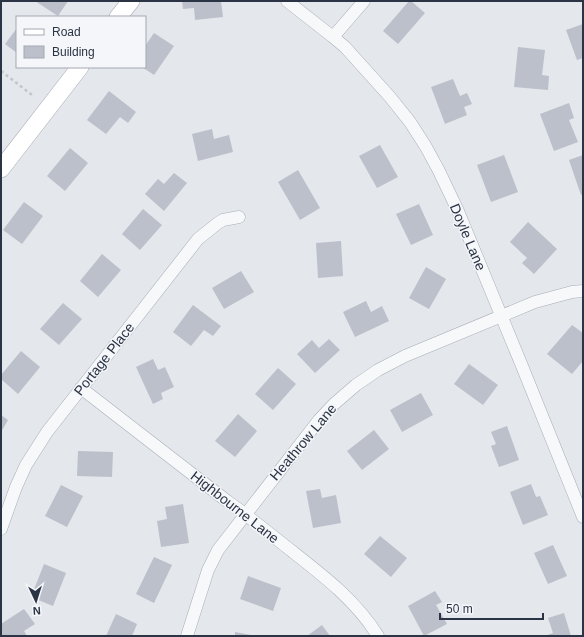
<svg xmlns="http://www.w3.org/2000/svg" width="584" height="637" font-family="Arial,sans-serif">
<rect width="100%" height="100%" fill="#e4e7ec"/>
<path fill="#bbc0ca" d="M35 1H68L58 16Z
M182 1H221L223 17 195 20 194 8 183 9Z
M409 1H411L425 13 398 44 383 31Z
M583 24V58L577 60 566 30Z
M17 28V53L5 44Z
M154 33 174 46 154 75 142 67H145V46Z
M518 47 545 50 542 75 549 76 548 90 514 87Z
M453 79 460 96 467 93 472 104 464 107 467 115 445 124 431 87Z
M109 91 136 112 128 123 120 117 106 134 87 120Z
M569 103 574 118 569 120 578 142 554 151 540 114Z
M212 129 214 139 229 135 233 152 198 161 192 134Z
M380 145 398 177 377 188 359 156Z
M70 148 88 163 65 191 47 176Z
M504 155 518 192 491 202 477 165Z
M583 155V194L581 195 569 160Z
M298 170 320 208 300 220 278 182Z
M174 173 187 183 164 211 145 194 158 179 164 184Z
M24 202 43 216 22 244 3 230Z
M419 204 433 235 411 245 396 214Z
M143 209 162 225 140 250 122 234Z
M528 222 557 249 534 274 522 263 527 258 510 242Z
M341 241 343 276 318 278 316 243Z
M102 254 121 270 98 297 80 281Z
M426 267 446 279 429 309 409 298Z
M241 271 254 292 224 309 212 288Z
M366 301 371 312 382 306 389 321 355 337 343 312Z
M63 303 82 319 59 345 40 329Z
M193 305 221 326 213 336 204 330 191 346 173 332Z
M572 325 583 333V361L572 374 547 354Z
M329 339 340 350 315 373 297 354 312 340 319 348Z
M21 351 40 367 18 394 1 379V375Z
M153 359 158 370 165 367 174 387 161 393 163 399 153 404 136 367Z
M469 364 498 385 483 405 454 384Z
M278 368 296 384 273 410 255 394Z
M421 393 433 415 402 432 390 410Z
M238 414 257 431 235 457 215 441Z
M1 415 8 420 1 432Z
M507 426 519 460 499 467 491 446 496 444 491 432Z
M374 430 389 449 362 470 347 451Z
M78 451 113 452 112 477 77 476Z
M531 484 536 497 540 496 548 515 523 525 510 492Z
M61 485 83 496 67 527 45 516Z
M320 489 322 498 336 495 341 523 313 528 306 491Z
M183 504 189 543 161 547 157 521 167 519 165 507Z
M380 536 407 558 391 577 364 554Z
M553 545 567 576 548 584 534 553Z
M154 557 172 565 154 603 136 594Z
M44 564 66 573 53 606 31 597Z
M248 576 281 588 273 611 240 599Z
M435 591 442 602 436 605 447 624 424 636 408 606Z
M24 609 35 624 24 631 27 636H1V624Z
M564 613 571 636H544L553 633 548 618Z
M116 614 137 624 132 636H106Z
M322 625 330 636H307Z
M235 632 251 635V636H235Z"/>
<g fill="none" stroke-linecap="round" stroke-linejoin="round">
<g stroke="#a9aeb7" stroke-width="13">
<path id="street" d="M287 1 333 37 345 47 390 97 410 122 426 147 439 171 458 211 522 366 583 517
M333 37 364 1
M81 388 227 501C250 517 271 535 293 552 325 577 356 601 378 636
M1 529 16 487 26 465 47 432 198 239 218 223 223 220 239 217
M187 636 208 570 218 550 319 420 334 404 356 385 378 370 405 356 535 302 572 292 583 291"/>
</g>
<g stroke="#a9aeb7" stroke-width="18">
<path id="secondary" d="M118 17 131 1
M1 169 80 67"/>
</g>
<path stroke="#c2c5cb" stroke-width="2.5" stroke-dasharray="3 3" stroke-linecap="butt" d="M1 71 32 95"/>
<use href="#street" stroke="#f7f8fa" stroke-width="12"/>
<use href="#secondary" stroke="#fff" stroke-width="17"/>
</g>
<g text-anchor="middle" stroke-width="3" stroke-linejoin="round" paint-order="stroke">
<g font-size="14" fill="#2b3445" stroke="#f4f6f9">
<text transform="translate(468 237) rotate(67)" y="5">Doyle Lane</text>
<text transform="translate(104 359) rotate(-52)" y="5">Portage Place</text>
<text transform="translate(303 442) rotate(-50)" y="5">Heathrow Lane</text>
<text transform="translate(235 507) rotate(38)" y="5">Highbourne Lane</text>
</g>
</g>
<rect width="584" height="637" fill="none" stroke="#2b3445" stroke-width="4"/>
<rect x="16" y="16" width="130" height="52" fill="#f4f6f9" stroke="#a4a8b1"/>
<rect x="24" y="29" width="20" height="6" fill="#ffffff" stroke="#a4a8b1"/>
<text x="52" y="36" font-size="12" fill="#2b3445">Road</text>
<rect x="24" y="46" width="20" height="12" fill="#bbc0ca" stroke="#a4a8b1"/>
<text x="52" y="56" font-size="12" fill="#2b3445">Building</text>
<g transform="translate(36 601) rotate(176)" stroke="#f4f6f9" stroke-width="3" paint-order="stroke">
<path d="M0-3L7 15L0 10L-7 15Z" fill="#2b3445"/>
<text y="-6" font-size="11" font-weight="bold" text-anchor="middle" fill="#2b3445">N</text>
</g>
<path d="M440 613v6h103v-6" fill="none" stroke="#2b3445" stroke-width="2"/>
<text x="446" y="613" font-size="12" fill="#2b3445" stroke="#f4f6f9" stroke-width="3" paint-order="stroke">50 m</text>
</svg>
